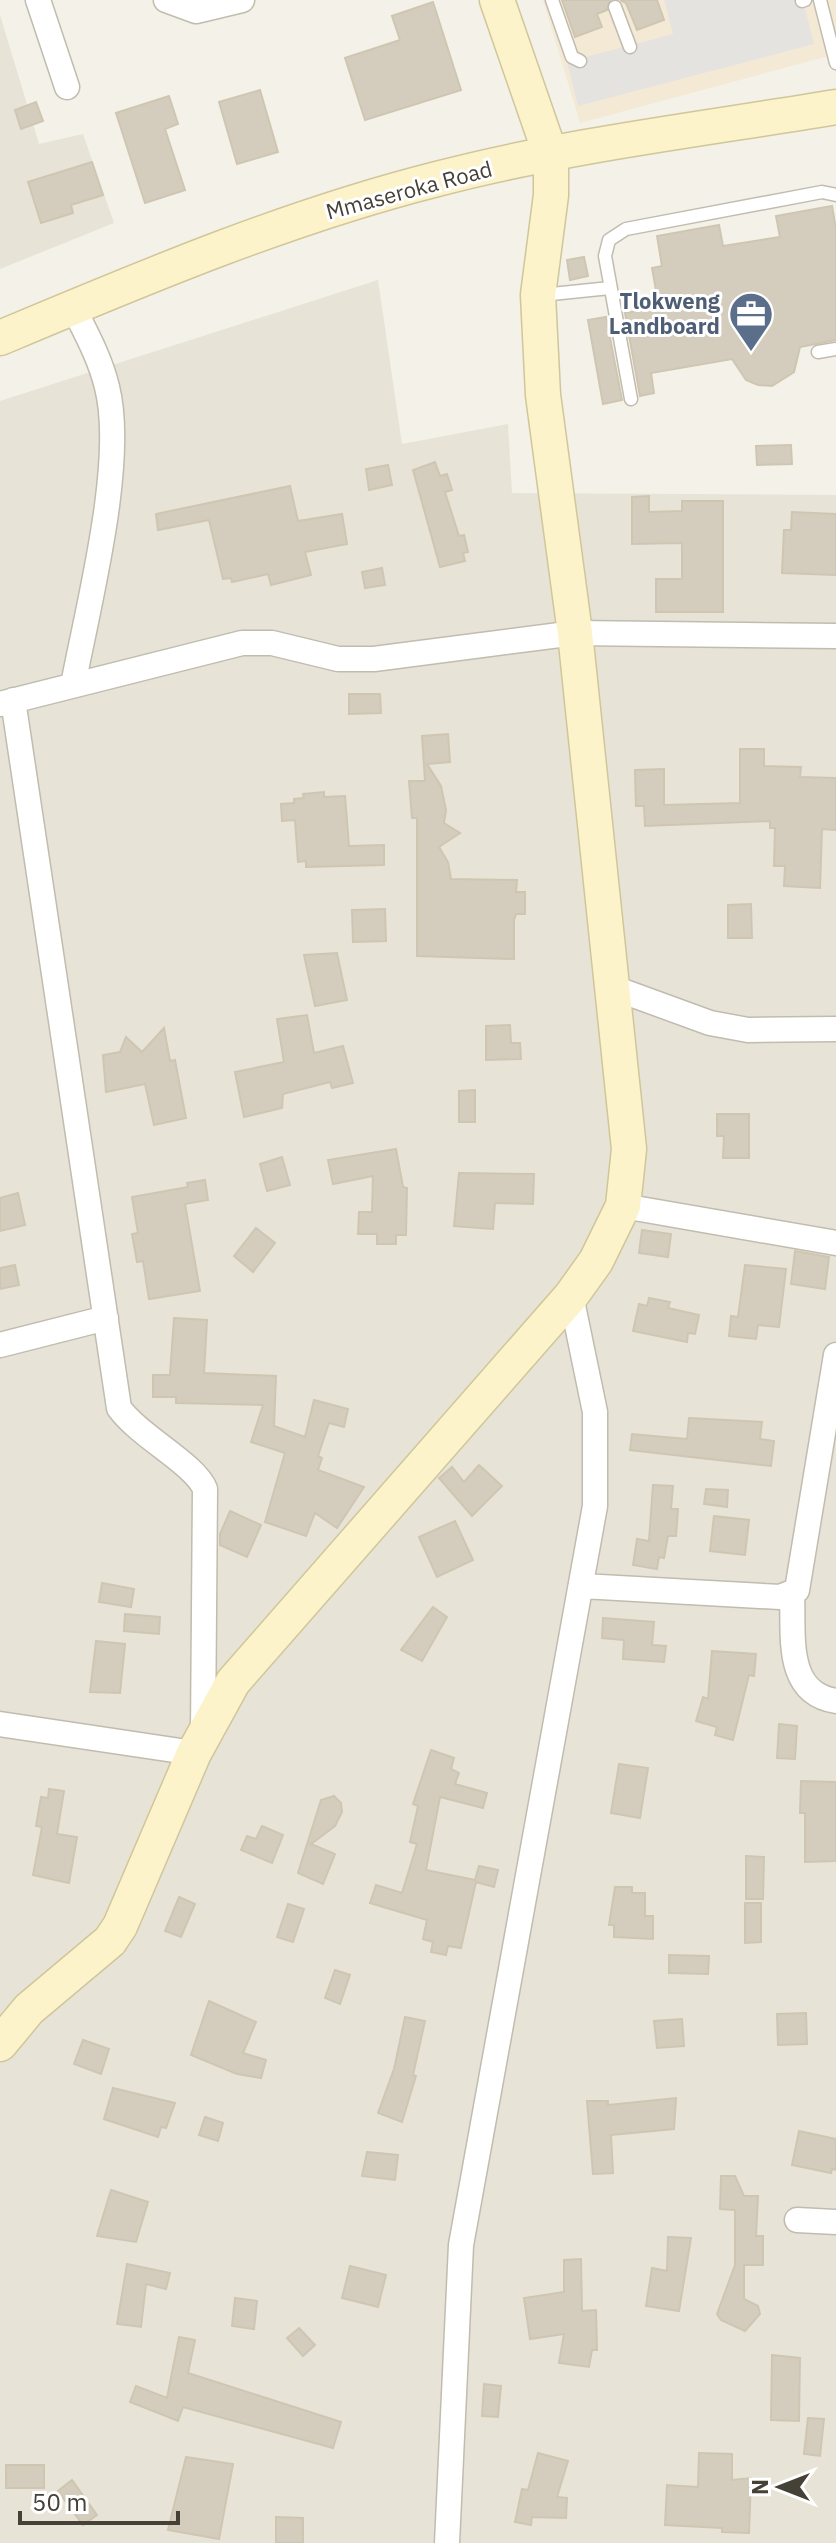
<svg xmlns="http://www.w3.org/2000/svg" width="836" height="2543" font-family="'IBM Plex Sans',sans-serif">
<rect width="100%" height="100%" fill="#f3f1e8"/>
<path fill="#e7e3d7" d="M0 15 39 144 83 134 114 223 0 269Z
M378 280 402 444 508 424 512 493 836 495V2543H0V401Z"/>
<path fill="#f4e9d5" d="M543 0H836V54L580 123Z"/>
<path fill="#e5e3e0" d="M664 0H803L814 44 578 106 567 62 673 34Z"/>
<path fill="#d4cdbe" stroke="#cfc6b2" stroke-width="2" d="M562 0H610L607 10 597 14 602 27 575 37Z
M620 0H657L664 20 637 30 626 3Z
M433 2 461 90 365 120 345 58 400 40 392 16Z
M260 90 278 152 237 164 219 102Z
M169 96 178 124 165 129 185 190 145 203 116 113Z
M36 102 43 121 21 129 15 110Z
M92 162 103 195 71 205 73 213 41 223 28 182Z
M832 206 836 229V340L800 347 794 372 772 386 758 385 746 380 732 359 651 373 654 393 640 396 625 313 659 307 652 268 662 266 657 236 719 225 723 246 780 237 776 216Z
M584 257 588 276 570 280 567 260Z
M606 317 622 400 603 404 588 320Z
M791 445 792 464 757 465 756 446Z
M435 462 440 476 447 474 452 490 445 492 459 536 464 535 468 552 463 553 465 561 440 567 413 470Z
M388 465 392 485 369 490 366 469Z
M290 486 298 521 342 514 347 544 305 552 311 575 271 585 268 574 232 582 231 578 223 579 209 520 158 530 156 514Z
M649 496V512L682 511V501H723V612H656V579H682V543L632 544V497Z
M792 512 836 514V575L782 573 784 530H791Z
M382 568 385 585 365 588 362 572Z
M349 694H380L381 713 349 714Z
M448 734 450 762 427 764 441 786 446 810 444 823 460 833 439 847 448 862 451 879 517 880 516 892H525V914H516L514 920V959L417 956V818H412L409 781H425L422 736Z
M740 749H764V766L801 767 800 777 836 778V830L822 829 820 888 784 886 785 866H774L775 828H770V821L645 826 644 806H636L635 770 664 769V805L740 803Z
M324 792V797L345 796 349 846 384 845V865L306 867V861L298 862 295 820 282 821 281 804 294 803V799L304 798 303 794Z
M751 904 752 938H728V905Z
M385 909 386 941 353 942 352 910Z
M337 953 347 1000 315 1006 304 955Z
M307 1015 314 1053 343 1046 353 1083 332 1088 330 1082 283 1094 282 1108 244 1117 235 1072 284 1062 277 1019Z
M510 1025 511 1043H520L521 1059 486 1060V1026Z
M164 1028 170 1061 175 1060 186 1118 154 1125 145 1084 106 1092 103 1055 120 1052 126 1037 142 1052Z
M475 1090V1122H459V1091Z
M717 1114H749V1158H723L724 1136H717Z
M396 1149 403 1187 407 1188 406 1235H396V1244H377V1234H358L359 1212H372L373 1176 333 1184 328 1160Z
M282 1157 290 1185 267 1191 260 1164Z
M459 1173 534 1174 533 1204 495 1203 493 1229 454 1226Z
M205 1180 208 1200 185 1204 200 1291 149 1299 143 1261 137 1262 132 1234 138 1233 132 1197 188 1187 187 1183Z
M18 1193 25 1225 0 1231V1198Z
M256 1228 275 1243 253 1272 234 1256Z
M642 1230 671 1234 668 1257 639 1253Z
M795 1251 829 1257 825 1289 791 1284Z
M15 1265 19 1285 0 1289V1268Z
M745 1265 786 1269 779 1327 758 1325 756 1339 729 1336 731 1316 738 1317Z
M649 1298 670 1302 668 1308 699 1315 695 1334 688 1333 687 1342 633 1331 639 1304 647 1306Z
M174 1318 207 1320 204 1373 276 1376 274 1426 305 1437 314 1400 348 1409 344 1427 329 1423 318 1456 322 1458 318 1470 364 1487 337 1528 315 1513 306 1536 265 1522 285 1453 251 1442 263 1405 176 1403V1397H153V1375H170Z
M689 1418 762 1422 760 1439 774 1441 771 1466 630 1450 632 1434 687 1439Z
M479 1465 502 1486 472 1516 439 1478 452 1467 464 1482Z
M653 1485 673 1486 671 1509H678L676 1536H668L664 1558 659 1557 657 1569 633 1565 637 1539 649 1541Z
M706 1489 728 1490 727 1507 704 1504Z
M230 1511 261 1525 247 1557 220 1545V1534Z
M714 1516 749 1520 745 1555 710 1551Z
M455 1521 473 1560 437 1577 419 1537Z
M102 1583 134 1589 131 1607 99 1602Z
M433 1607 447 1617 422 1661 401 1650Z
M125 1614 160 1617 159 1634 124 1631Z
M603 1618 654 1622 652 1645 666 1646 664 1662 623 1659 624 1640 602 1638Z
M96 1641 125 1644 120 1693 90 1692Z
M712 1651 756 1654 754 1676 749 1675 733 1740 715 1735 717 1727 696 1721 703 1697 708 1699Z
M779 1724 797 1726 795 1759 777 1758Z
M431 1750 454 1758 451 1769 459 1773 455 1784 487 1793 483 1808 440 1797 426 1870 475 1880 479 1866 498 1870 494 1887 476 1882 461 1948 448 1946 446 1955 431 1952 433 1942 423 1939 427 1920 370 1903 376 1885 402 1893 417 1844 410 1842 418 1806 413 1804Z
M619 1764 648 1768 640 1818 611 1813Z
M801 1781 836 1782V1861L805 1862V1813H800Z
M49 1789 64 1791 57 1834 77 1837 69 1883 33 1875 42 1827 36 1826 41 1797 48 1798Z
M334 1796 341 1803 342 1812 335 1826 311 1844 335 1854 323 1884 298 1873 321 1800Z
M262 1826 283 1835 272 1863 241 1850 247 1836 256 1839Z
M746 1856 764 1857 763 1899H746Z
M615 1887H632V1893H645V1916H653V1939L614 1937V1925H609Z
M179 1897 195 1904 181 1937 165 1931Z
M745 1903H761V1942L745 1943Z
M288 1904 304 1909 293 1942 277 1937Z
M669 1955 709 1956 708 1974 669 1973Z
M335 1970 350 1975 340 2004 325 1998Z
M209 2001 256 2022 243 2053 266 2060 261 2078 237 2074 191 2055Z
M806 2013 807 2044 778 2045 777 2014Z
M405 2017 425 2021 413 2075 416 2076 402 2122 378 2113 394 2069Z
M682 2019 684 2046 657 2048 654 2021Z
M83 2040 109 2049 101 2074 74 2064Z
M113 2088 175 2103 166 2128 161 2127 158 2137 104 2119Z
M676 2098 674 2129 611 2135 613 2173 593 2174 587 2101H608V2105Z
M205 2117 223 2123 218 2141 199 2135Z
M799 2131 836 2139V2170L832 2169 831 2173 792 2165Z
M367 2152 398 2155 395 2180 362 2176Z
M721 2176H735L744 2196H758L756 2236H763V2265H744V2299L758 2306 760 2314 745 2331 721 2320 717 2314 735 2265V2210L720 2209Z
M111 2190 148 2202 136 2242 97 2236Z
M668 2237 691 2238 679 2311 646 2306 652 2268 667 2271Z
M581 2259 582 2311 596 2310 597 2350H592L589 2367 559 2363 564 2334 530 2339 524 2298 564 2292V2260Z
M127 2264 170 2273 166 2289 146 2284 141 2327 117 2324Z
M350 2266 386 2275 378 2307 342 2298Z
M235 2298 257 2301 254 2329 232 2326Z
M299 2328 315 2345 303 2356 287 2338Z
M179 2337 195 2340 188 2373 341 2422 333 2448 183 2407 178 2421 130 2402 136 2386 167 2398Z
M772 2355 800 2358 799 2421 771 2420Z
M484 2384 501 2386 498 2417 482 2416Z
M808 2418 824 2419 820 2456 804 2454Z
M538 2453 568 2461 557 2497 567 2498 566 2518 532 2517 531 2525 515 2522 522 2489 528 2490Z
M699 2453 732 2454V2480L751 2478 749 2533 722 2532V2528L665 2525 667 2485 698 2487Z
M186 2457 233 2464 219 2539 168 2530Z
M6 2465H44V2488H6Z
M72 2480 97 2515 83 2525 58 2491Z
M276 2517 303 2518V2543H276Z"/>
<g fill="none" stroke-linecap="round" stroke-linejoin="round">
<g stroke="#c1bcae" stroke-width="15">
<path id="lane" d="M552 0 572 57 580 61
M820 0 836 63
M802 1 805 0
M615 7 630 47
M542 295 610 288
M818 352 836 349
M631 399 605 256 609 240 626 229 822 192 836 195"/>
</g>
<g stroke="#c1bcae" stroke-width="27">
<path id="street" d="M38 0 67 87
M166 0 196 11 242 0
M73 307C86 333 100 358 107 387 126 462 88 606 73 685
M13 700 119 1408C140 1437 195 1464 205 1489L203 1732
M0 704 242 643H272L338 659H374L575 633 836 636
M614 988 710 1023 748 1030 836 1029
M623 1206 836 1243
M0 1345 106 1318
M582 1586 780 1597 797 1590 836 1355
M792 1594C794 1634 784 1693 836 1701
M0 1724 194 1753
M797 2220 836 2222
M447 2543 461 2245 595 1506V1412L571 1296"/>
</g>
<g stroke="#d1c69a" stroke-width="37">
<path id="secondary" d="M0 338C143 278 287 217 437 179 567 145 704 129 836 107
M0 2044 29 2009 110 1941 120 1926 194 1753 233 1682 571 1296 596 1261 623 1206 629 1149 575 633 543 395 538 295 551 195V156L497 0"/>
</g>
<use href="#lane" stroke="#fff" stroke-width="12"/>
<use href="#street" stroke="#fff" stroke-width="24"/>
<use href="#secondary" stroke="#fcf3ca" stroke-width="34"/>
</g>
<defs>
<g id="office-pin" transform="scale(2.3)"><path d="M0 17L-7.5 6A9.5 9.5 0 1 1 7.5 6Z" fill="#5c6f8a" stroke="#fff"/><path d="M-6-3h4V-5.5h4V-3h4V5H-6ZM-1-4.5V-3h2v-1.5ZM-6 0V1H6V0Z" fill="#fff"/></g>
</defs>
<g fill-rule="evenodd">
<use href="#office-pin" x="751" y="314"/>
</g>
<g text-anchor="middle" stroke-width="6" stroke-linejoin="round" paint-order="stroke">
<g font-size="22" fill="#464137" stroke="#fff">
<text transform="translate(409 190) rotate(-15)" y="8">Mmaseroka Road</text>
</g>
<g font-size="22" font-weight="bold" fill="#4e5e75" stroke="#fff" text-anchor="end">
<text x="720" y="309">Tlokweng<tspan x="720" dy="25">Landboard</tspan></text>
</g>
</g>
<g transform="translate(780 2487) rotate(270)" stroke="#ffffff" stroke-width="6" paint-order="stroke">
<path d="M0-6L14 30L0 20L-14 30Z" fill="#464137"/>
<text y="-12" font-size="22" font-weight="bold" text-anchor="middle" fill="#464137">N</text>
</g>
<path d="M20 2511v12h158v-12" fill="none" stroke="#464137" stroke-width="4"/>
<text x="32" y="2511" font-size="24" fill="#464137" stroke="#ffffff" stroke-width="6" paint-order="stroke">50 m</text>
</svg>
